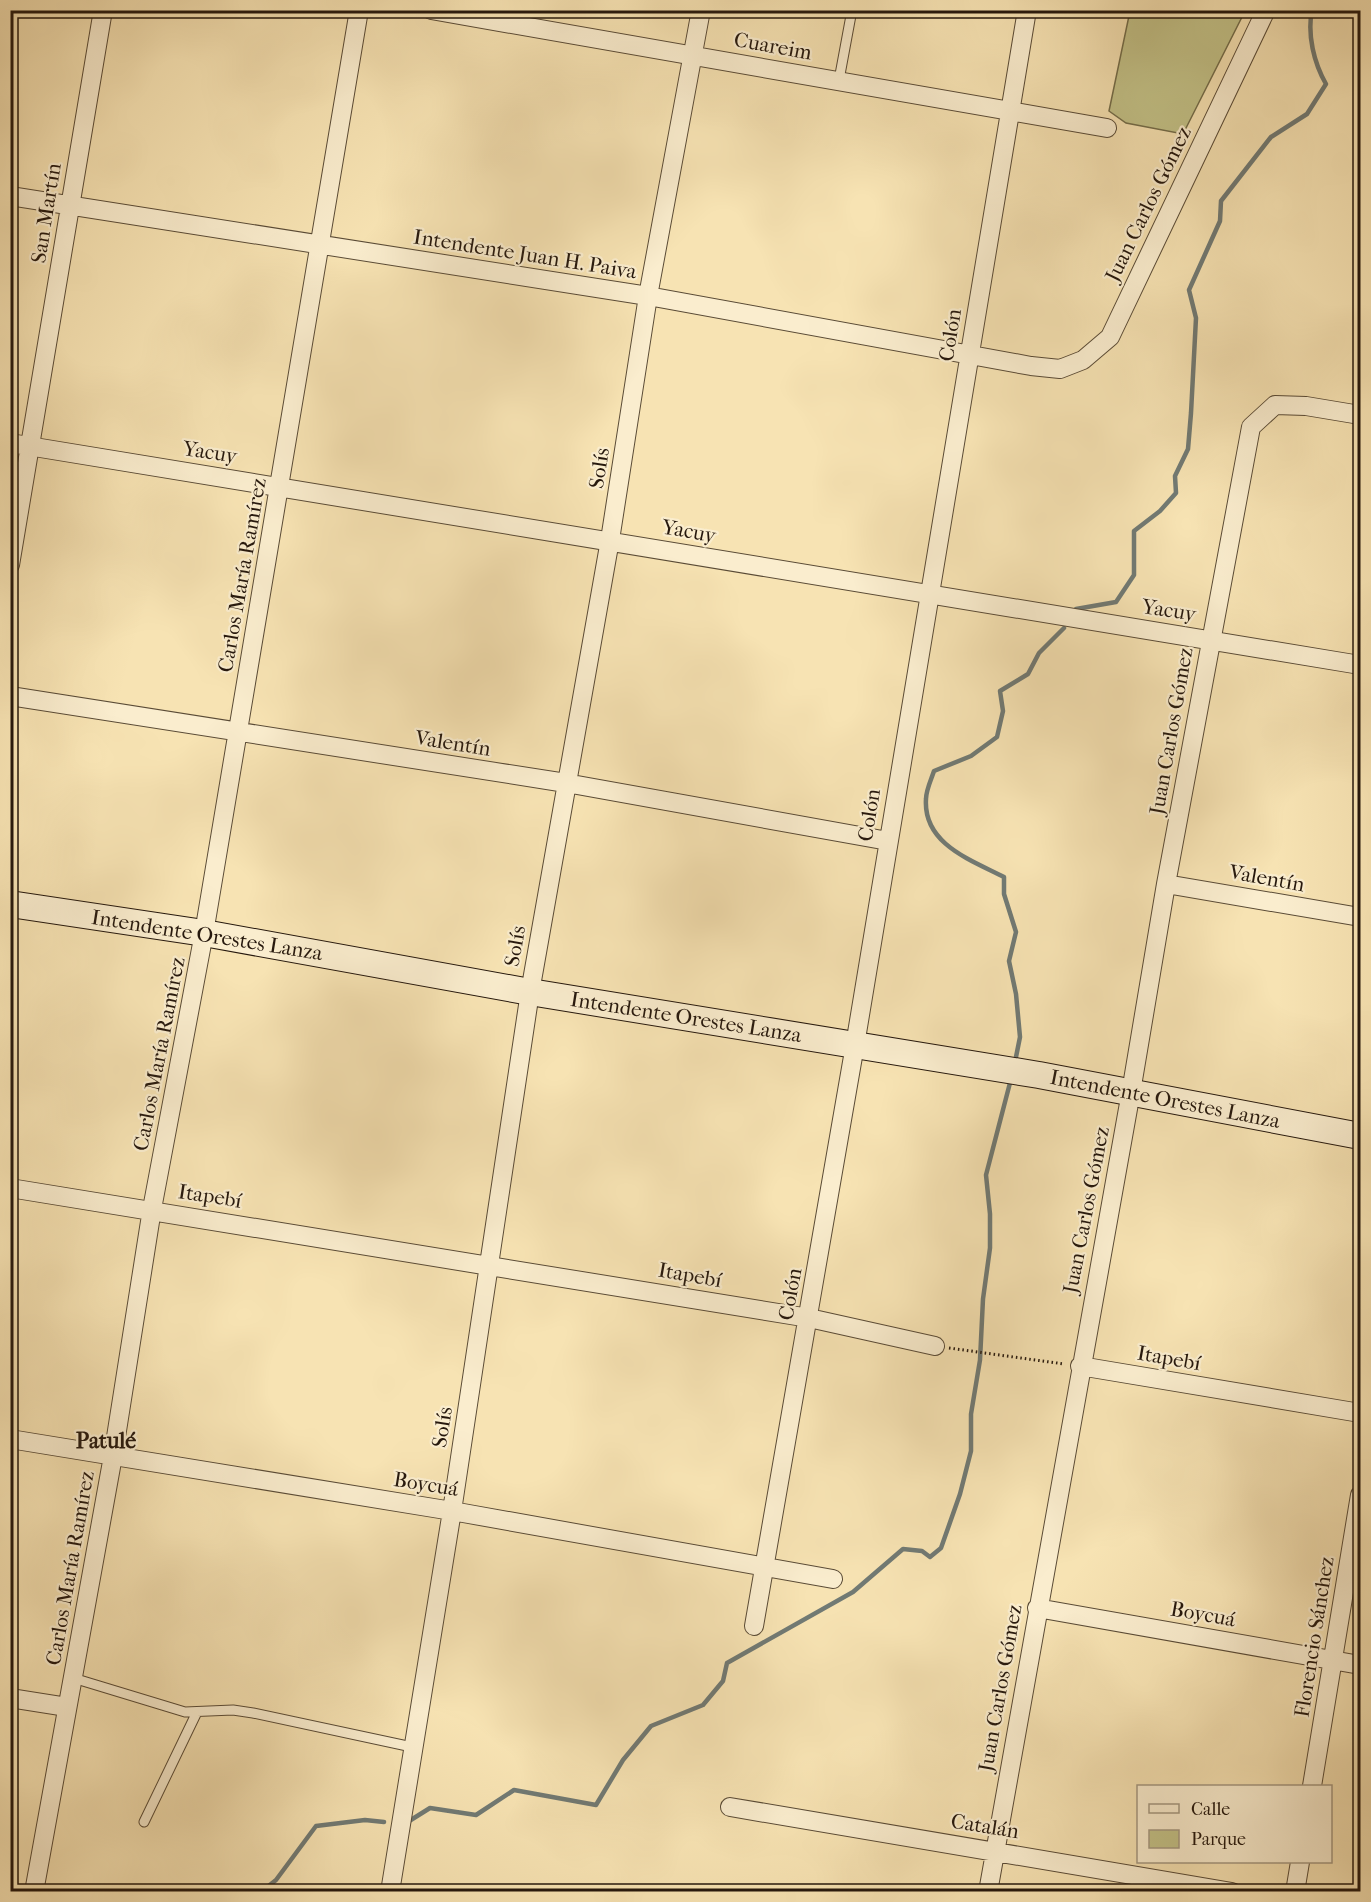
<svg xmlns="http://www.w3.org/2000/svg" width="1371" height="1902" font-family="'IM FELL French Canon',serif">
<rect width="100%" height="100%" fill="#f7e3b3"/>
<filter id="stains"><feTurbulence type="fractalNoise" baseFrequency=".00333" numOctaves="4"/><feColorMatrix values="0 0 0 0 .2 0 0 0 0 .09 0 0 0 0 .02 0 0 0 .5 -.17"/></filter>
<radialGradient id="worn" r=".72"><stop offset=".6" stop-color="#630" stop-opacity="0"/><stop offset="1" stop-color="#630" stop-opacity=".3"/></radialGradient>
<path fill="#c3c288" stroke="#746d4a" stroke-width="1.5" d="M1130 11H1245L1183 134 1126 123 1109 111Z"/>
<g fill="none" stroke-linecap="round" stroke-linejoin="round">
<path stroke="#717a74" stroke-width="4.5" d="M1076 609 1116 602 1134 575V531L1160 511 1176 493 1175 476 1188 449 1191 413 1196 318 1189 290 1220 221 1221 201 1271 137 1307 114 1326 84C1314 63 1307 35 1312 10
M1015 1062 1020 1037 1016 994 1009 961 1016 932 1004 894V877C971 860 923 844 926 799 926 790 931 780 934 771L971 756 997 737 1003 711 1000 691 1028 674 1039 653 1064 628
M406 1823 430 1808 476 1815 514 1790 596 1805 623 1760 651 1726 703 1705 723 1681 727 1663 853 1592 903 1549 922 1551 930 1557 941 1548 960 1494 971 1451V1414L980 1360 983 1299 990 1248V1214L986 1175 1011 1079
M261 1892 276 1880 316 1826 365 1820 384 1822"/>
<g stroke="#5a4b36" stroke-width="11">
<path id="lane" d="M839 80 852 10
M73 1678 185 1712 233 1710 253 1713 412 1747
M144 1822 197 1712"/>
</g>
<g stroke="#5a4b36" stroke-width="20">
<path id="street" d="M431 10 1107 128
M10 196 648 296 1031 366 1060 369 1083 360 1110 337 1266 10
M10 443 1360 665
M10 565 103 10
M10 696 566 783 888 841
M1166 884 1360 917
M10 1188 809 1318 935 1346
M1080 1366 1360 1413
M10 1439 452 1511 833 1579
M1037 1608 1360 1665
M754 1626 855 1045 1027 10
M10 1698 67 1707
M1312 1786 1360 1495
M730 1807 1232 1892
M34 1892 113 1456 152 1209 204 933 359 10
M390 1892 452 1511 530 992 610 540 648 296 701 10
M988 1892 1131 1092 1166 884 1251 427 1275 405 1306 406 1360 415
M1295 1892 1300 1862"/>
</g>
<g stroke="#26180d" stroke-width="28">
<path id="secondary" d="M10 904 204 933 530 992 1039 1075 1360 1136"/>
</g>
<path stroke="#26180d" stroke-width="3" stroke-dasharray="1.5 3" stroke-linecap="butt" d="M949 1348 1064 1364"/>
<use href="#lane" stroke="#faedce" stroke-width="9"/>
<use href="#street" stroke="#faedce" stroke-width="18"/>
<use href="#secondary" stroke="#faedce" stroke-width="26"/>
</g>
<g text-anchor="middle" stroke-width="4.5" stroke-linejoin="round" paint-order="stroke">
<g font-size="21" fill="#26180d" stroke="#faedce">
<text transform="translate(773 46) rotate(10)" y="7">Cuareim</text>
<text transform="translate(1148 204) rotate(-64)" y="7">Juan Carlos Gómez</text>
<text transform="translate(46 213) rotate(-81)" y="7">San Martín</text>
<text transform="translate(525 254) rotate(9)" y="7">Intendente Juan H. Paiva</text>
<text transform="translate(950 335) rotate(-81)" y="7">Colón</text>
<text transform="translate(210 452) rotate(9)" y="7">Yacuy</text>
<text transform="translate(599 468) rotate(-81)" y="7">Solís</text>
<text transform="translate(689 531) rotate(10)" y="7">Yacuy</text>
<text transform="translate(242 575) rotate(-80)" y="7">Carlos María Ramírez</text>
<text transform="translate(1169 610) rotate(9)" y="7">Yacuy</text>
<text transform="translate(1171 731) rotate(-80)" y="7">Juan Carlos Gómez</text>
<text transform="translate(453 743) rotate(9)" y="7">Valentín</text>
<text transform="translate(869 815) rotate(-81)" y="7">Colón</text>
<text transform="translate(1267 878) rotate(10)" y="7">Valentín</text>
<text transform="translate(207 935) rotate(9)" y="7">Intendente Orestes Lanza</text>
<text transform="translate(515 946) rotate(-80)" y="7">Solís</text>
<text transform="translate(686 1017) rotate(9)" y="7">Intendente Orestes Lanza</text>
<text transform="translate(159 1054) rotate(-79)" y="7">Carlos María Ramírez</text>
<text transform="translate(1165 1099) rotate(11)" y="7">Intendente Orestes Lanza</text>
<text transform="translate(210 1196) rotate(9)" y="7">Itapebí</text>
<text transform="translate(1086 1210) rotate(-79)" y="7">Juan Carlos Gómez</text>
<text transform="translate(690 1275) rotate(10)" y="7">Itapebí</text>
<text transform="translate(790 1294) rotate(-80)" y="7">Colón</text>
<text transform="translate(1169 1358) rotate(10)" y="7">Itapebí</text>
<text transform="translate(442 1427) rotate(-81)" y="7">Solís</text>
<text transform="translate(426 1484) rotate(9)" y="7">Boycuá</text>
<text transform="translate(70 1568) rotate(-80)" y="7">Carlos María Ramírez</text>
<text transform="translate(1203 1614) rotate(10)" y="7">Boycuá</text>
<text transform="translate(1314 1637) rotate(-81)" y="7">Florencio Sánchez</text>
<text transform="translate(1000 1688) rotate(-80)" y="7">Juan Carlos Gómez</text>
<text transform="translate(985 1826) rotate(9)" y="7">Catalán</text>
</g>
<g font-size="22" font-weight="bold" fill="#26180d" stroke="#faedce">
<text x="106" y="1448">Patulé</text>
</g>
</g>
<rect width="1371" height="1902" fill="none" stroke="#f7e3b3" stroke-width="36"/>
<rect x="12" y="12" width="1347" height="1878" fill="none" stroke="#26180d" stroke-width="3"/>
<rect x="18" y="18" width="1335" height="1866" fill="none" stroke="#26180d" stroke-width="1.5"/>
<rect x="1137" y="1785" width="195" height="78" fill="#faedce" stroke="#a59881" stroke-width="1.5"/>
<rect x="1149" y="1804" width="30" height="9" fill="#faedce" stroke="#a59881" stroke-width="1.5"/>
<text x="1191" y="1815" font-size="18" fill="#26180d">Calle</text>
<rect x="1149" y="1830" width="30" height="18" fill="#c3c288" stroke="#a59881" stroke-width="1.5"/>
<text x="1191" y="1845" font-size="18" fill="#26180d">Parque</text>
<rect width="100%" height="100%" filter="url(#stains)"/>
<rect width="100%" height="100%" fill="url(#worn)"/>
</svg>
